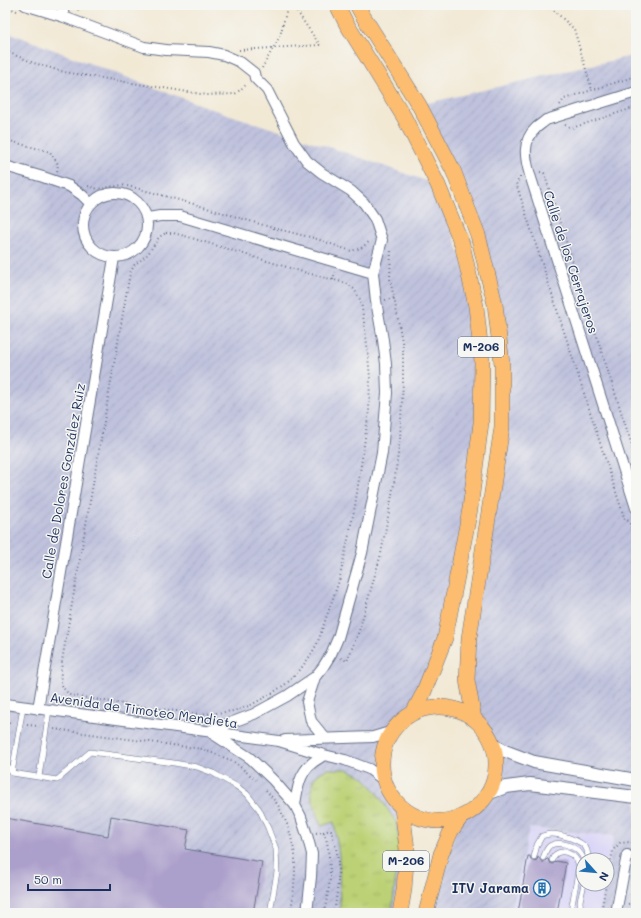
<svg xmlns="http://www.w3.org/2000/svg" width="641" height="918" font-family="Mali,sans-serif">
<defs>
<pattern id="industrial-furrows" width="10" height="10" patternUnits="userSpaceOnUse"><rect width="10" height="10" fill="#c0c2dd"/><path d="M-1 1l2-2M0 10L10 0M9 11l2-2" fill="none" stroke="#a4a7c0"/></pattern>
<pattern id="grass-tufts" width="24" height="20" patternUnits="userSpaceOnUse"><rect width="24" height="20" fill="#bcd175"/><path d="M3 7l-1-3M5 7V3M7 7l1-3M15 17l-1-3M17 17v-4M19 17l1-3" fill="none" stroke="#a1b468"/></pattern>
</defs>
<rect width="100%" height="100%" fill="#f6f6f2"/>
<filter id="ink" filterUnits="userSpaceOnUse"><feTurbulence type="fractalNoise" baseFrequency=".025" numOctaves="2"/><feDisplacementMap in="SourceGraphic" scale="8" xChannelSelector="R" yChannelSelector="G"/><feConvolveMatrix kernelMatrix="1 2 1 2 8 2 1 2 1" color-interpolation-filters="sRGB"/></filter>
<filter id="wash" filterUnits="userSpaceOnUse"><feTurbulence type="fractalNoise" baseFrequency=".012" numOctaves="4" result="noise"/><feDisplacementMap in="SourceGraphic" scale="16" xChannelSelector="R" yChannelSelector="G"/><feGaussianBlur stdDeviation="0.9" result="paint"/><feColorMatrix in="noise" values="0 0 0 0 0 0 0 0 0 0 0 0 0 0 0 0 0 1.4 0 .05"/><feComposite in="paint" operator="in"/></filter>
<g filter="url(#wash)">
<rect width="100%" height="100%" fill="#f2e9d5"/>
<path fill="#dad6f7" d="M528 828 614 836 607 872V860H583V884H605L599 913H511Z"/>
<path fill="url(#industrial-furrows)" d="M5 31 67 55 212 109 335 149 438 185 476 306 481 423 445 638 413 713 401 721 393 731 384 746 382 767 386 782 392 797 402 808 400 913H5Z
M636 55V913H599L605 884H607V872L614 836 529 828 511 913H426L461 817 475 808 487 794 494 777 496 761 492 744 485 730 474 719 467 680 489 512 502 364 478 235 419 105Z"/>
<path fill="url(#grass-tufts)" stroke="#6c806a" d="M327 769H347L364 777 377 793 396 822 399 842 392 913H339L340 907 339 855 334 822 321 826C316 811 305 789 316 776 319 773 323 771 327 769Z"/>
<g id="blocks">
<path fill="#ab9fcb" d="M111 816 189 830 185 849 262 862 253 913H5V818L108 836Z
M528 856H530L531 860 533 861 537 860 538 857 542 862H544L547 859H548L549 862 552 864 554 863 556 861 566 863 557 913H518Z"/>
</g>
</g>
<g filter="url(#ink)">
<use href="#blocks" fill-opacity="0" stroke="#667088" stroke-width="1"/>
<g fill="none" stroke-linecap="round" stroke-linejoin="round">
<g stroke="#667088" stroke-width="6">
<path id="service" d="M5 762 12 773 57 780 90 752 174 763 197 767 213 773 236 786 247 794 259 809 268 828 276 849 277 872 270 913
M12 773 23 707
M39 777 49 710
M534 857 537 845 542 836C545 835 549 834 551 834 560 834 581 840 586 848 588 852 588 856 588 860
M543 858C545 854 546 847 551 845 563 840 580 848 584 860
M552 860C557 845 578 853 579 867L572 905 571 913
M581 913 580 901 584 884"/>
</g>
<g stroke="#667088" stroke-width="12">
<path id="minor" d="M25 5 64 17 144 47 166 50 209 52 224 55 240 62 254 73 255 78 267 90 294 143 307 161 322 173 351 191 364 203 375 219 382 240 373 273 376 301 383 340 386 364 387 393 382 453 362 553 338 638 331 654 323 667 315 677 287 696 254 714 209 731
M62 5 64 17
M636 92 546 120C543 123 539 125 536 128 522 141 525 158 530 175L636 508
M5 166 43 177 69 186 82 195 91 204
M83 225a32 32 0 1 1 64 0a32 32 0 1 1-64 0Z
M148 218 160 216H180L373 273
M315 677 307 702 311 721 325 738
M5 704 279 741 324 755 345 760 369 769 386 782
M38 709 114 258
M213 734 250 758 273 780 295 805 301 817 307 835 312 854 311 877 307 913
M285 740 373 737 393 731
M295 805C297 791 299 774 311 764 314 761 320 758 324 755
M616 913 627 855"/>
</g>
<g stroke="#667088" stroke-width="14">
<path id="tertiary" d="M492 744 505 751 534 762 636 780
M487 794 506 787 530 784 636 797"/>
</g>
<g stroke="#667088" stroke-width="16">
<path id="primary" d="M337 5 346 23 404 117 438 185 462 244 476 306 482 361 481 423 470 509 445 638 423 694 413 713
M357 5 363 16 419 105 453 170 478 235 495 304 502 364V427L489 512 469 638 467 680 474 719
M382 764a57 57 0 1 1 114 0a57 57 0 1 1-114 0Z
M400 913 404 890 407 849 402 808
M426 913 441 854 451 831 461 817"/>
</g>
<path stroke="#667088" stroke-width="2" stroke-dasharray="1 3" stroke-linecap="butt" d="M293 5 306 25 320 45
M548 5 574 29 592 90
M5 6 17 11
M76 6 79 11
M239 50 320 45
M5 51 34 63 64 72 207 95 235 94 247 84
M262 68 280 36 288 5
M560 105 564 99 636 76
M565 125 572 128 636 107
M5 138 10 141 50 152 58 164 57 172
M540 172 544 173 636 458
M520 177V178L516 183 625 520 629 521 636 541
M88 186 98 189 122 185 136 188 197 205 273 228 314 238 351 251 361 248 370 241
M166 233H173L185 236 303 272 346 283 354 289 361 301 367 344 370 378 369 411 355 506 346 549 339 581 317 644 310 656 300 670 287 683 271 694 249 706 233 711 216 713 199 714 117 703 70 695C57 684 61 677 62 661L130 273 135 264 141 260 148 254 159 237Z
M333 280 335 272
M385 300 394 298
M341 658 347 661 359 631 381 554 394 484 400 439 403 382V347L395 303 390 279 391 249
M5 722 12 723
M27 725 38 726
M54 729 202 749 233 761 256 780
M266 790 278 805 287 824 290 833 295 854V873L293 898 290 913
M323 832 331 830C333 838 336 846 337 854 340 874 337 894 334 913
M316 833 323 832C329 839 330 868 330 878 329 890 326 902 324 913
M607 880 613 850 620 843 631 842 636 845
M628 904 632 903 636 879
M601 913 606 884"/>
<use href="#service" stroke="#fff" stroke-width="5"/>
<use href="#minor" stroke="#fff" stroke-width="10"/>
<use href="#tertiary" stroke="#fff" stroke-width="12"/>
<use href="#primary" stroke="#fcbd6f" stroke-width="15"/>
</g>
</g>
<defs>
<g id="building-ring" transform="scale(0.9)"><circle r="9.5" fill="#f6f6f2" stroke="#1f6fb2" stroke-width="1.5"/><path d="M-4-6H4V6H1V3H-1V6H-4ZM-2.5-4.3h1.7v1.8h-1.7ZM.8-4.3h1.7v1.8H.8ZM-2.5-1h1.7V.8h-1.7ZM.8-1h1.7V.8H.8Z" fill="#1f6fb2"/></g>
</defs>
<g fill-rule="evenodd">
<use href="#building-ring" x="542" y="888"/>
</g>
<g text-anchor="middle" stroke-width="3" stroke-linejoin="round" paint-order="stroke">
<g fill="#f6f6f2" stroke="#5d6b8a" stroke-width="1">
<rect x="458" y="337" width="46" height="20" rx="3"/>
<rect x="383" y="851" width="46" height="20" rx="3"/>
</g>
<g font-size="12" font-weight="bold" fill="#1b2f5e">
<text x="481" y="351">M-206</text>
<text x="406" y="865">M-206</text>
</g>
<g font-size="13" fill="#1b2f5e" stroke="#f6f6f2">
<text transform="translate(571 262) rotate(72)" y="5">Calle de los Cerrajeros</text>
<text transform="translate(63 481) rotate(-80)" y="5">Calle de Dolores González Ruiz</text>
<text transform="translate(144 710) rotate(8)" y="5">Avenida de Timoteo Mendieta</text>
</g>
<g font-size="13" font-weight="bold" fill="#1b2f5e" stroke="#f6f6f2" text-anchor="end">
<text x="529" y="893">ITV Jarama</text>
</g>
</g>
<rect width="641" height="918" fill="none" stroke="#f6f6f2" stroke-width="20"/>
<g transform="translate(595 872) rotate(117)"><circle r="19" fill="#f6f6f2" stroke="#9ea6b7"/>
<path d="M0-3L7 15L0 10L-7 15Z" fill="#1f6fb2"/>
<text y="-6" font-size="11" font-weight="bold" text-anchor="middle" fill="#1b2f5e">N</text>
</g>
<path d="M28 884v6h82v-6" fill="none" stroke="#1b2f5e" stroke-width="2"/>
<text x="34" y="884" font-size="12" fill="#1b2f5e" stroke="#f6f6f2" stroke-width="3" paint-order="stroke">50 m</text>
</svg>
